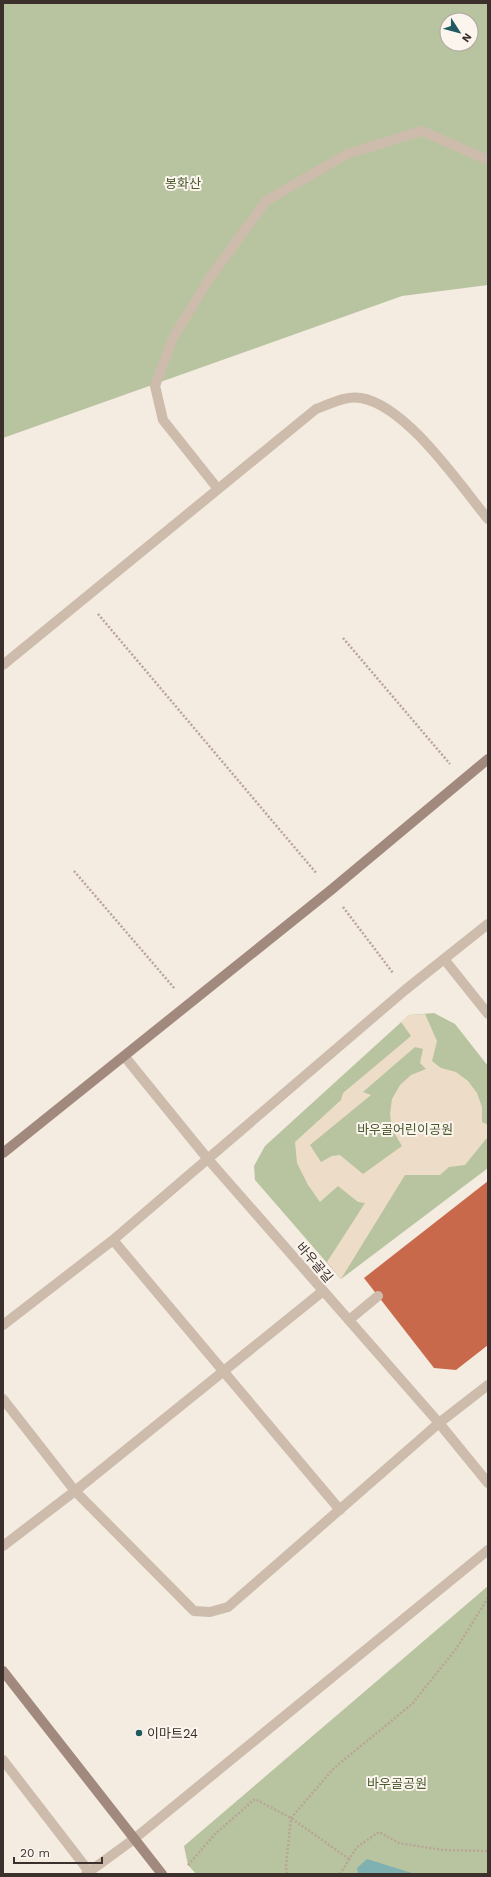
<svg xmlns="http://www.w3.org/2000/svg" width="491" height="1877" font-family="'Work Sans','Noto Sans KR',sans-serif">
<rect width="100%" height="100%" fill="#f4ebe1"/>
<path fill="#b8c4a0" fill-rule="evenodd" d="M3 3H488V285L402 296 3 438ZM447 20H471V44H447Z
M434 1013 455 1024 488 1066V1168L341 1279 255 1180 254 1166 265 1146 409 1015Z
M488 1586V1874H196L188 1865 184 1846Z"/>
<path fill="#ecdcc8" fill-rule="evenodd" d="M425 1014 437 1041 432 1061 441 1068 456 1072 468 1081 477 1093 482 1107V1122L488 1125V1139H486L465 1165 449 1167 440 1175H405L341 1279 327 1262 365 1203 358 1202 338 1186 320 1202 308 1185 297 1163 295 1142 341 1100 343 1093 411 1036 401 1022 409 1015ZM415 1047 423 1049 420 1063 426 1069 411 1075 400 1085 392 1099 390 1114 392 1129 402 1146 363 1174 340 1155 332 1156 321 1162 310 1145 371 1095 363 1092Z"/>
<path fill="#7fb0b2" d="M367 1859 415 1874H358L357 1868Z"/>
<path fill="#c8694b" d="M488 1181V1345L456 1370 434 1368 364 1278Z"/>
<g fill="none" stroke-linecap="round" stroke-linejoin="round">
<path stroke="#b9a596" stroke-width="2.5" stroke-dasharray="2 2" stroke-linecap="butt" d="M98 614 317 874
M343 638 450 764
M74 871 175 989
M343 907 393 973
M188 1865 215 1834 255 1799 291 1818 349 1859
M287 1874 286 1866 291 1818 334 1768 412 1704 456 1649 488 1598
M340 1874 357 1847 379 1832 399 1843 442 1850 488 1851"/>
<path stroke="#cdbbac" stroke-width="10" d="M349 1320 378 1296
M3 1760 91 1874
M86 1874 134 1839"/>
<path stroke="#cdbbac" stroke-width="10" d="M218 489 163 420 155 386 173 338 209 279 266 201 347 154 422 131 488 160
M3 665 316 409C330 404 346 395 361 398 407 406 459 484 488 519
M444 959 488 1014
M125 1057 207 1158 439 1423 488 1483
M113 1240 340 1510
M3 1325 113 1240 405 990 488 924
M3 1399 75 1491 194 1611 210 1612 228 1607 439 1423 488 1385
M3 1546 75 1491 323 1291
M134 1839 488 1550"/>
<path stroke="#a18a7d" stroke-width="10" d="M3 1153 331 890 488 759
M3 1671 162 1874"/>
</g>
<circle fill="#1f5a5e" stroke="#fbf5ee" stroke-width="1.5" cx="139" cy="1733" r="4"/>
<g text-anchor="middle" stroke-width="4" stroke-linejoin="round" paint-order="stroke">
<g font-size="13" fill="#4a5a2e" stroke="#fbf5ee">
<text x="183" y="188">봉화산</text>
<text x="405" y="1134">바우골어린이공원</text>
<text x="397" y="1788">바우골공원</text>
</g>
<g font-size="13" fill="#3b302b" stroke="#fbf5ee">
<text transform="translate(315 1262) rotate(49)" y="5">바우골길</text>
</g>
<g font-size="13" fill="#3b302b" stroke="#fbf5ee" text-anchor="start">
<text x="147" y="1738">이마트24</text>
</g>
</g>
<rect width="491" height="1877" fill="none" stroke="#3b302b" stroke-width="8"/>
<g transform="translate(459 32) rotate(126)"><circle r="19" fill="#fbf5ee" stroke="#aea6a0"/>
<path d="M0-3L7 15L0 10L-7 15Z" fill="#1f5a5e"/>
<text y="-6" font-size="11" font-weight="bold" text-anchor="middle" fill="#3b302b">N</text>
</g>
<path d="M14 1857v6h88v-6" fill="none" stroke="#3b302b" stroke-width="2"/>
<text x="20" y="1857" font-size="12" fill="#3b302b" stroke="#fbf5ee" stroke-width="3" paint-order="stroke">20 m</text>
</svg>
